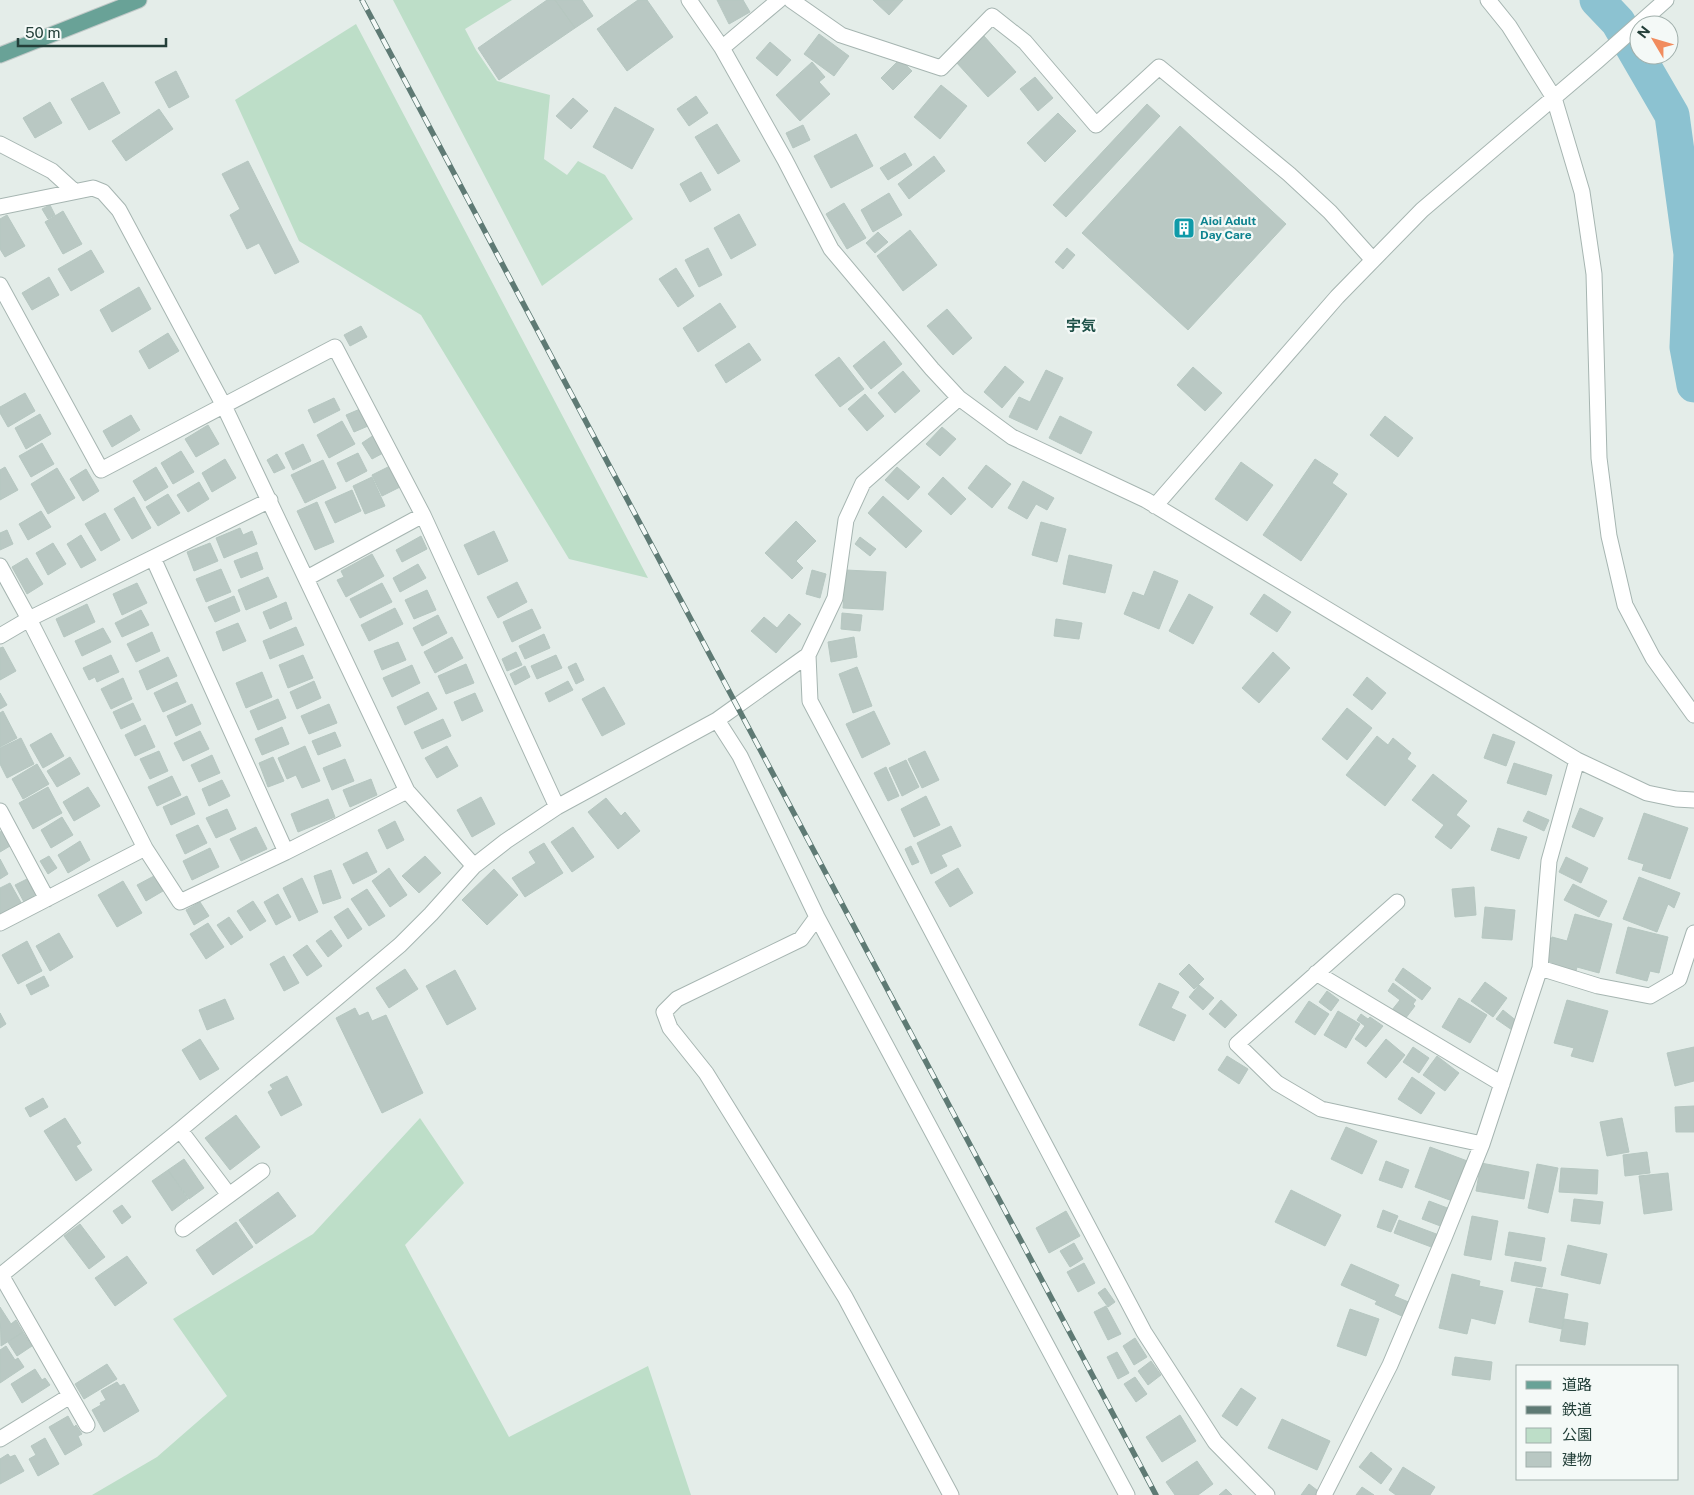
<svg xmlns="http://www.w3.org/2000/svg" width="1694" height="1495" font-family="'Public Sans','Noto Sans JP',sans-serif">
<rect width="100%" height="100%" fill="#e4ede9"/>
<path fill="#bddec8" d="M393 0H512L465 29 476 50 497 81 550 95 544 159 567 175 578 161 605 175 633 219 542 286Z
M356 24 648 578 569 559 421 315 299 241 235 100Z
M420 1118 464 1183 405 1245 509 1437 648 1366 691 1495H92L157 1457 227 1396 173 1319 313 1234Z"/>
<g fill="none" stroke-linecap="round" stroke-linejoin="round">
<path stroke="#8cc2d1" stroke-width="35" d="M1597 0 1618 22 1672 115 1691 254 1687 347 1694 385"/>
</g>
<path fill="#b9c8c3" stroke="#b6c7c1" d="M547 0H555L575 28 499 80 478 48Z
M555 0H582L593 16 575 28Z
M638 0H647L673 37 627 71 597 29Z
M717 0H743L750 12 729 24Z
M873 0H903L889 15Z
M819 34 849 56 834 76 804 54Z
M984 36 1016 72 988 97 956 62Z
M770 42 791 60 777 76 756 58Z
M900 59 912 71 893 90 881 78Z
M812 62 825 77 819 82 830 94 800 121 776 95Z
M176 71 189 97 169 108 155 82Z
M1035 77 1053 98 1038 111 1020 89Z
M103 82 120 113 89 130 71 99Z
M941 85 967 106 940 139 914 117Z
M696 96 708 113 689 126 677 109Z
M573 98 588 111 571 129 556 116Z
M50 102 62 123 35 138 23 118Z
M1147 104 1160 116 1066 217 1053 205Z
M615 107 654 129 632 169 593 147Z
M159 109 173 129 126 161 112 141Z
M1058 113 1076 131 1045 162 1027 143Z
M717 124 740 161 718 174 695 137Z
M803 125 810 140 793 148 786 133Z
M1180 126 1286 224 1188 330 1082 233Z
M856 134 873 166 831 188 814 156Z
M905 153 912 165 888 180 880 168Z
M934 156 945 171 909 199 898 184Z
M248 161 299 262 275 274 259 243 247 249 230 215 240 209 222 174Z
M701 172 711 190 690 202 680 184Z
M889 193 902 215 873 232 861 210Z
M844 203 866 238 847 249 826 214Z
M50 205 55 215 48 219 42 209Z
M63 211 82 244 63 254 45 222Z
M739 214 756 245 731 259 714 228Z
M7 215 25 246 5 257 0 249V219Z
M910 230 937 265 903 291 877 256Z
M878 232 888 242 875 253 866 243Z
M708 248 722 275 699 287 685 260Z
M1067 248 1075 255 1063 269 1055 262Z
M91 250 104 272 71 291 58 269Z
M676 268 694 296 678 307 659 279Z
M49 277 59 295 32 310 22 293Z
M139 287 151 309 112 332 100 310Z
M720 303 736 327 698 352 683 328Z
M947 309 972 338 953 355 927 326Z
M361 326 367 337 350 346 344 335Z
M168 333 179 351 149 369 139 351Z
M884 341 902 364 871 389 853 366Z
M749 343 761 360 726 383 715 365Z
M839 357 864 389 840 407 815 375Z
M1005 366 1024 382 1002 408 984 392Z
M1193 367 1222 393 1205 411 1177 385Z
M1046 370 1063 378 1037 430 1009 417 1019 397 1030 402Z
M903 371 920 391 895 413 878 393Z
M25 393 35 411 8 427 0 413V407Z
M865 394 884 416 867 431 848 409Z
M334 398 340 410 314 423 308 410Z
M360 409 368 426 354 432 346 415Z
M40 414 51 434 26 449 15 428Z
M131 415 140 430 112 447 103 431Z
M1060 416 1092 432 1081 454 1049 438Z
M1385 416 1413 438 1398 457 1370 435Z
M342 421 355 444 329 458 317 435Z
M208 425 219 444 196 457 185 439Z
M942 427 956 439 940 456 926 444Z
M374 435 385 452 372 459 362 443Z
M42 443 54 464 31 477 19 456Z
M303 444 311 461 293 470 285 453Z
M181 451 194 472 173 484 161 463Z
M358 453 367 471 346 482 337 463Z
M277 454 285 468 274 473 267 460Z
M225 459 236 478 212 492 202 473Z
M1315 459 1338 474 1332 483 1347 494 1301 561 1263 535Z
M323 460 336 488 305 503 291 475Z
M1241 462 1273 485 1247 521 1215 499Z
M986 465 1011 484 992 508 968 488Z
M390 466 400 487 382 496 372 475Z
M5 467 18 490 0 500V470Z
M156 467 168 487 145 501 133 481Z
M897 467 920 487 908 500 885 480Z
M57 468 75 498 48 514 31 484Z
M86 469 99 491 83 501 70 479Z
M372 477 385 506 365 514 353 486Z
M943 477 966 499 951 515 928 494Z
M1023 481 1054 498 1047 510 1036 504 1027 519 1008 508Z
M199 482 209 499 188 512 177 495Z
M352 490 361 511 335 523 325 502Z
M168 494 180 513 158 526 146 507Z
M883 496 922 531 906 548 868 513Z
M134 497 151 528 132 539 114 509Z
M317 502 334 542 315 550 297 511Z
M41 511 51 527 28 540 19 524Z
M105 513 120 540 101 551 85 524Z
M796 521 816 541 796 561 803 568 792 579 765 553Z
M1041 522 1066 529 1057 562 1032 555Z
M240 528 243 535 252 531 257 544 224 558 216 538Z
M7 530 13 544 0 550V533Z
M494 531 508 561 478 575 464 545Z
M81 535 96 560 81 568 67 544Z
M421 536 427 549 402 562 396 550Z
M860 537 876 549 870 556 855 544Z
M53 543 66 564 48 575 36 553Z
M210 543 218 561 194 571 187 552Z
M257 552 263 569 241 578 234 561Z
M372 554 384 576 346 597 337 580 344 577 341 571Z
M1069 555 1112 565 1105 593 1063 584Z
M27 558 43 584 27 594 12 567Z
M418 564 426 578 400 592 393 578Z
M221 569 231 592 206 602 196 579Z
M812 570 826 574 820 598 806 594Z
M846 570 886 572 883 610 843 608Z
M1154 571 1178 581 1159 629 1124 614 1133 592 1144 596Z
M268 577 277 597 246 610 238 590Z
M517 582 527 602 498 618 487 597Z
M137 583 147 603 122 615 113 594Z
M382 583 392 602 360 618 350 599Z
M427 590 436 610 414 619 405 600Z
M1189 594 1213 607 1193 644 1169 631Z
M1264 594 1291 612 1277 632 1250 614Z
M234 596 240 611 215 622 208 607Z
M286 602 292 619 270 629 263 612Z
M87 604 95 622 64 637 56 619Z
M395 608 403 624 369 641 361 625Z
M532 609 541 628 512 642 503 622Z
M141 610 149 625 122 637 115 623Z
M842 613 862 615 860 631 841 629Z
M789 614 801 624 776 653 751 631 764 617 777 628Z
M438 615 447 633 422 646 413 628Z
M1056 619 1082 623 1079 639 1054 636Z
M238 623 246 641 223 651 216 632Z
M296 627 304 645 270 659 263 641Z
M103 628 111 642 82 656 75 641Z
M152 632 160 651 136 662 127 644Z
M544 634 550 648 525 659 519 646Z
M452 637 463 658 435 673 424 652Z
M854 637 857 657 831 662 828 642Z
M398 642 406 660 382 670 374 651Z
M3 647 16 671 0 680V648Z
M516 652 522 665 507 671 502 659Z
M1273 652 1290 668 1259 703 1242 688Z
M111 655 119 672 97 682 95 677 89 680 83 668Z
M303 655 313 678 288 688 279 665Z
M556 655 562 668 537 679 531 666Z
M168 657 177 676 147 690 139 671Z
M576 663 584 680 576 684 568 667Z
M466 664 474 683 446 694 438 676Z
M412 665 420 683 392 697 383 678Z
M525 666 530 677 515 685 510 674Z
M857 667 872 706 853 713 839 674Z
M262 672 272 697 246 708 236 683Z
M1367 677 1386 693 1372 710 1353 695Z
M123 678 132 699 111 709 101 689Z
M314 681 321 698 297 709 290 692Z
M568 681 573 690 549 702 545 693Z
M177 682 186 702 163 712 154 693Z
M604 687 625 724 602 736 582 699Z
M428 692 437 709 405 725 397 707Z
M0 693 7 705 0 709Z
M475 693 483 711 462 721 454 702Z
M278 699 286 718 258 730 250 711Z
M133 703 141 720 121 729 113 712Z
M192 704 201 724 176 736 167 716Z
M329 704 337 723 309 734 301 716Z
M1347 708 1372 728 1347 760 1322 739Z
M3 711 17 738 0 747V713Z
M874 711 890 744 862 758 846 724Z
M443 719 451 736 422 749 414 732Z
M145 725 155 747 135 756 125 735Z
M282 727 289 744 262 755 255 739Z
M200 731 209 749 183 761 174 743Z
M335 732 341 746 318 755 312 741Z
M51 733 64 756 43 768 30 745Z
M1493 734 1515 742 1506 766 1484 758Z
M1377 736 1388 745 1393 738 1411 753 1407 759 1416 766 1385 806 1346 775Z
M21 738 34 764 7 778 0 764V748Z
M305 746 320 781 302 788 296 775 287 779 278 758Z
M447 746 458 766 437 778 425 758Z
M159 751 168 771 150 779 140 759Z
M925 751 939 780 922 788 908 759Z
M212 755 220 773 199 782 191 765Z
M70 757 80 774 57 787 47 771Z
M273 757 284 781 268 787 259 763Z
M345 759 354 781 332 790 323 768Z
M906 760 919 787 902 796 889 768Z
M1514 763 1552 775 1546 795 1507 783Z
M37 764 49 784 23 799 12 779Z
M886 767 899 796 888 801 874 773Z
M1433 774 1467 801 1456 815 1470 826 1451 849 1435 837 1444 825 1412 800Z
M172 776 181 795 157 806 148 787Z
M371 779 377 795 350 807 343 790Z
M222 780 230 796 209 806 202 789Z
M48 787 62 813 33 829 19 803Z
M88 787 100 806 74 821 63 802Z
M187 796 195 814 171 825 163 807Z
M926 796 940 825 914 837 901 809Z
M481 797 495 824 472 837 457 810Z
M606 798 621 816 625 812 640 831 618 849 588 812Z
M328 799 335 817 298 832 291 814Z
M1580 808 1603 818 1594 837 1572 827Z
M227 809 236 829 216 838 206 818Z
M1528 811 1549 820 1544 831 1523 821Z
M1644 813 1688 828 1670 879 1642 870 1644 864 1628 859Z
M62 817 73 835 51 848 41 830Z
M395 821 404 840 387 849 378 830Z
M198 825 207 843 185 854 176 835Z
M951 826 961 846 941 855 947 866 931 874 917 843Z
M256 827 267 849 241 861 230 839Z
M573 827 594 857 572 872 551 842Z
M1498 828 1527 837 1519 859 1491 850Z
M2 831 10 846 0 852V832Z
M80 841 90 860 68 873 58 855Z
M544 843 563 873 525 897 512 878 536 863 529 852Z
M911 846 919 862 912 865 905 849Z
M210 848 219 867 192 880 183 861Z
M367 852 377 872 353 884 343 864Z
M49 856 57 868 48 874 40 861Z
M425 856 441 873 419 893 402 876Z
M1566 857 1588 868 1581 883 1559 872Z
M0 859 8 874 0 879Z
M389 868 407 895 390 907 372 881Z
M958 868 973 893 950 907 935 882Z
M494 869 518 895 487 925 462 900Z
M331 870 341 898 323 904 314 876Z
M154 876 163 891 146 901 137 885Z
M1639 877 1680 893 1674 908 1668 904 1657 932 1623 919Z
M302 878 318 912 299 921 283 888Z
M27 879 37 897 25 904 15 885Z
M123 881 142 913 117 927 98 895Z
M10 883 23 906 11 913 10 909 0 915V888Z
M1573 884 1607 901 1599 917 1564 900Z
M1474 887 1476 915 1455 917 1452 889Z
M367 889 385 916 369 926 351 899Z
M278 894 291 917 276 925 264 902Z
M253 901 266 921 250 931 237 911Z
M200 902 209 916 194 925 186 910Z
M1485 907 1515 910 1512 940 1482 938Z
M348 908 362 929 348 939 334 917Z
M1575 914 1612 924 1599 973 1577 967 1576 971 1544 963 1552 937 1567 941Z
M229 917 243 937 231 945 217 925Z
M208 923 224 947 206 959 190 934Z
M1628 927 1668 937 1659 973 1650 971 1647 981 1616 973Z
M331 930 342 946 328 957 316 941Z
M59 933 73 957 50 971 36 946Z
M27 941 42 971 18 984 2 955Z
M307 945 322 966 307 976 293 955Z
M284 956 299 983 284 991 270 964Z
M1189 964 1204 979 1194 989 1179 974Z
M1403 968 1431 988 1422 1000 1395 980Z
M405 969 418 989 389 1008 376 988Z
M455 970 476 1009 447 1025 426 986Z
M44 976 49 986 31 995 26 985Z
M1485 982 1507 998 1493 1017 1471 1001Z
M1159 983 1179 992 1171 1008 1186 1015 1174 1041 1139 1025Z
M1393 983 1416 1000 1413 1004 1415 1006 1405 1019 1392 1010 1400 1000 1388 991Z
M1199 985 1214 998 1203 1010 1189 997Z
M1327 991 1339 1000 1331 1011 1319 1002Z
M1459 998 1487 1015 1470 1043 1442 1027Z
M225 999 234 1019 207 1030 199 1010Z
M1221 1000 1237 1015 1225 1028 1209 1014Z
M1567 1000 1608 1011 1593 1062 1571 1056 1574 1048 1554 1043Z
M1309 1001 1329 1014 1315 1035 1295 1022Z
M355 1008 359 1016 368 1012 372 1021 386 1015 423 1093 382 1113 336 1018Z
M1503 1010 1518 1022 1512 1030 1496 1019Z
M1338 1011 1360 1024 1346 1048 1324 1035Z
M0 1013 6 1024 0 1028Z
M1361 1014 1368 1019 1370 1017 1383 1026 1366 1047 1355 1039 1365 1026 1357 1020Z
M200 1039 219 1069 200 1080 182 1050Z
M1386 1039 1405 1055 1386 1078 1367 1063Z
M1413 1047 1429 1058 1419 1073 1403 1062Z
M1694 1047V1081L1675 1086 1667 1053Z
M1227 1056 1248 1069 1239 1084 1218 1070Z
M1437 1056 1459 1073 1445 1091 1423 1075Z
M287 1076 302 1105 281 1116 268 1092 273 1089 270 1085Z
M1412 1077 1435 1093 1421 1114 1398 1099Z
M43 1098 48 1107 30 1117 25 1108Z
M1694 1106V1132H1676L1675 1107Z
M236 1115 260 1147 230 1170 205 1138Z
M65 1118 81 1143 76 1146 92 1170 76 1181 44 1131Z
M1622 1118 1629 1152 1607 1156 1600 1122Z
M1346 1127 1377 1141 1362 1174 1331 1159Z
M1430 1147 1470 1162 1455 1202 1415 1187Z
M1647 1152 1650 1173 1625 1176 1623 1155Z
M184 1159 204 1188 189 1199 168 1170Z
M1386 1161 1409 1170 1402 1188 1379 1180Z
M1481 1163 1529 1172 1524 1199 1476 1191Z
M1537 1164 1558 1168 1548 1213 1528 1208Z
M1561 1168 1598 1170 1597 1194 1559 1192Z
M168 1170 188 1199 172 1211 152 1181Z
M1668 1173 1672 1210 1644 1214 1639 1176Z
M1291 1190 1341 1215 1325 1246 1275 1222Z
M278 1192 296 1216 256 1244 239 1220Z
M1574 1199 1603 1202 1600 1224 1571 1221Z
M1429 1201 1450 1209 1443 1227 1422 1219Z
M122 1205 131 1217 122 1224 113 1211Z
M1383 1210 1398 1216 1391 1232 1377 1227Z
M1066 1211 1080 1236 1049 1253 1036 1228Z
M1472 1216 1498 1221 1491 1260 1464 1255Z
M1399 1220 1439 1235 1434 1248 1394 1233Z
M236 1222 253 1247 213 1275 196 1250Z
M80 1224 105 1257 89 1269 64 1236Z
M1509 1232 1545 1238 1541 1261 1505 1255Z
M1074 1243 1083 1259 1070 1267 1060 1251Z
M1568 1245 1607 1254 1600 1284 1561 1275Z
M127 1256 147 1283 115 1306 95 1278Z
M1515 1262 1546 1268 1542 1287 1511 1281Z
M1084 1263 1095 1283 1078 1292 1067 1272Z
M1351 1264 1399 1285 1394 1296 1411 1303 1404 1317 1375 1304 1377 1301 1341 1285Z
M1452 1274 1480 1281 1479 1286 1503 1291 1495 1324 1471 1318 1467 1334 1439 1328Z
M1105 1288 1115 1302 1108 1307 1098 1293Z
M1536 1288 1568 1294 1562 1329 1529 1322Z
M1106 1306 1121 1334 1108 1340 1094 1312Z
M0 1307 11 1324 16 1320 23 1332 1 1346Z
M1350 1309 1379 1319 1366 1356 1337 1346Z
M1564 1319 1588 1323 1585 1345 1560 1341Z
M23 1332 32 1346 17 1356 8 1342Z
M1135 1338 1147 1357 1134 1365 1123 1346Z
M6 1346 15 1360 18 1358 24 1367 0 1383V1350Z
M1117 1352 1129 1373 1118 1379 1107 1357Z
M1455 1357 1492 1362 1490 1380 1452 1375Z
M1151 1361 1161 1375 1148 1385 1138 1371Z
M107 1364 117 1379 84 1399 75 1384Z
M35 1369 42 1380 45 1378 50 1385 22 1403 11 1384Z
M1135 1377 1147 1394 1136 1402 1124 1384Z
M117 1382 120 1386 124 1384 139 1411 104 1432 92 1410 101 1405 100 1403 106 1400 101 1391Z
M1241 1388 1256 1398 1237 1426 1222 1416Z
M1180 1415 1196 1441 1162 1462 1146 1437Z
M68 1416 74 1427 76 1425 82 1434 78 1436 82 1445 65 1455 49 1427Z
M1282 1419 1330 1441 1317 1470 1268 1448Z
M45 1438 59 1464 38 1476 29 1459 36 1455 31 1446Z
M1371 1452 1392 1469 1381 1484 1359 1467Z
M8 1454 10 1457 15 1455 24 1471 0 1484V1459Z
M1197 1461 1213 1484 1198 1495H1175L1166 1482Z
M1403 1467 1435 1487 1430 1495H1396L1389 1490Z
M1309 1484 1322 1494 1321 1495H1301Z
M1362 1487 1374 1495H1356Z
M1226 1489 1232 1495H1219Z"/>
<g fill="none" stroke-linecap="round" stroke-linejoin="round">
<g stroke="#a6b5b1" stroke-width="17">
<path id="minor" d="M689 0 722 48 785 160 831 249 932 369 959 398 1012 437 1146 500 1577 760 1647 793 1676 799 1694 800
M791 0 841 35 941 68 992 16 1025 42 1096 125 1159 67 1289 174 1330 212 1373 260
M1488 0 1509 26 1554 98 1582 192 1594 274 1599 458 1609 536 1625 605 1653 658 1694 715
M722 48 779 0
M0 144 52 171 74 191
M0 207 93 188 103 192 119 210 224 406 407 791 474 866
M0 285 101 470 335 347 423 515 557 807
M959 398 863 483 846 520 835 598 808 655 810 701 1144 1332 1215 1442 1267 1495
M1155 506 1337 297 1422 210 1597 61 1666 0
M153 558 286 852
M0 566 29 619 0 636
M307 578 423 515
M717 720 740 756 817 917 1127 1495
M0 811 47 899
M145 848 180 902 286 852 407 791
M1397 902 1237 1044 1277 1083 1321 1109 1482 1144
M817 917 801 939 677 999 664 1012 670 1028 706 1073 845 1297 951 1495
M0 923 145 848 29 619 270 500
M1540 968 1598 986 1650 996 1679 979 1694 933
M1316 973 1502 1084
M180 1130 229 1195
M183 1229 262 1171
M1 1275 87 1425
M0 1276 180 1130 400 945 431 914 474 866 506 841 557 807 717 720 808 655
M0 1439 70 1396
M1324 1495 1390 1365 1444 1238 1482 1144 1540 968 1549 861 1577 760"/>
</g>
<g stroke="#c1c9c8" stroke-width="17">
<path id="major" d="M0 55 139 0"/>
</g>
<use href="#minor" stroke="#fff" stroke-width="15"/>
<use href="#major" stroke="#69a297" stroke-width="15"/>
<g stroke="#5e7a74" stroke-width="5.5">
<path id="rail" d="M362 0 1156 1495"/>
</g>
<use href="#rail" stroke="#f4f9f7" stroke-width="4" stroke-dasharray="11" stroke-linecap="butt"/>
</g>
<defs>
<g id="building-square" transform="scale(1.125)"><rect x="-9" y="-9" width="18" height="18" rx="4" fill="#0f9aa8" stroke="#f4f9f7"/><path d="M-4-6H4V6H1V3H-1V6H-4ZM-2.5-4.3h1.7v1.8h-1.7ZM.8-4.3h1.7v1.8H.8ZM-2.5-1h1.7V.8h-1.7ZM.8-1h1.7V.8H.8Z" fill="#fff"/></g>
</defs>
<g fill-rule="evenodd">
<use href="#building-square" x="1184" y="228"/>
</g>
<g text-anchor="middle" stroke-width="4.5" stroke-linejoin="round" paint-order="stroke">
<g font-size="12" font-weight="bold" fill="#0d838f" stroke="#f4f9f7" text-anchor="start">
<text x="1200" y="225">Aioi Adult<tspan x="1200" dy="14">Day Care</tspan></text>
</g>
<g font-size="15" font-weight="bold" fill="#1f5148" stroke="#f4f9f7">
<text x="1081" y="331">宇気</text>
</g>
</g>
<rect x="1516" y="1365" width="162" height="115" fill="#f4f9f7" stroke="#a0afab"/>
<rect x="1526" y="1381" width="25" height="8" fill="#69a297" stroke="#a0afab"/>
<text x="1562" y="1390" font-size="15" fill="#233f39">道路</text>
<rect x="1526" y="1406" width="25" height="8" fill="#5e7a74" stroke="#a0afab"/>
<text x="1562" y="1415" font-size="15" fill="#233f39">鉄道</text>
<rect x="1526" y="1428" width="25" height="15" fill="#bddec8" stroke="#a0afab"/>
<text x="1562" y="1440" font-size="15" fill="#233f39">公園</text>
<rect x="1526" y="1452" width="25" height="15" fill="#b9c8c3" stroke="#a0afab"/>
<text x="1562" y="1465" font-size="15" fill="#233f39">建物</text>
<g transform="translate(1654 40) rotate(308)"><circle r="24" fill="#f4f9f7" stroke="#a0afab"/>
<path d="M0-4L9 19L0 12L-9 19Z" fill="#f18c5e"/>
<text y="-8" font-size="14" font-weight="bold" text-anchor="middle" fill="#233f39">N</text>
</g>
<path d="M18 38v8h148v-8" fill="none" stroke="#233f39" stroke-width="2.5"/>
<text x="25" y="38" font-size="15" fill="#233f39" stroke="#f4f9f7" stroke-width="4" paint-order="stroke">50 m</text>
</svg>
